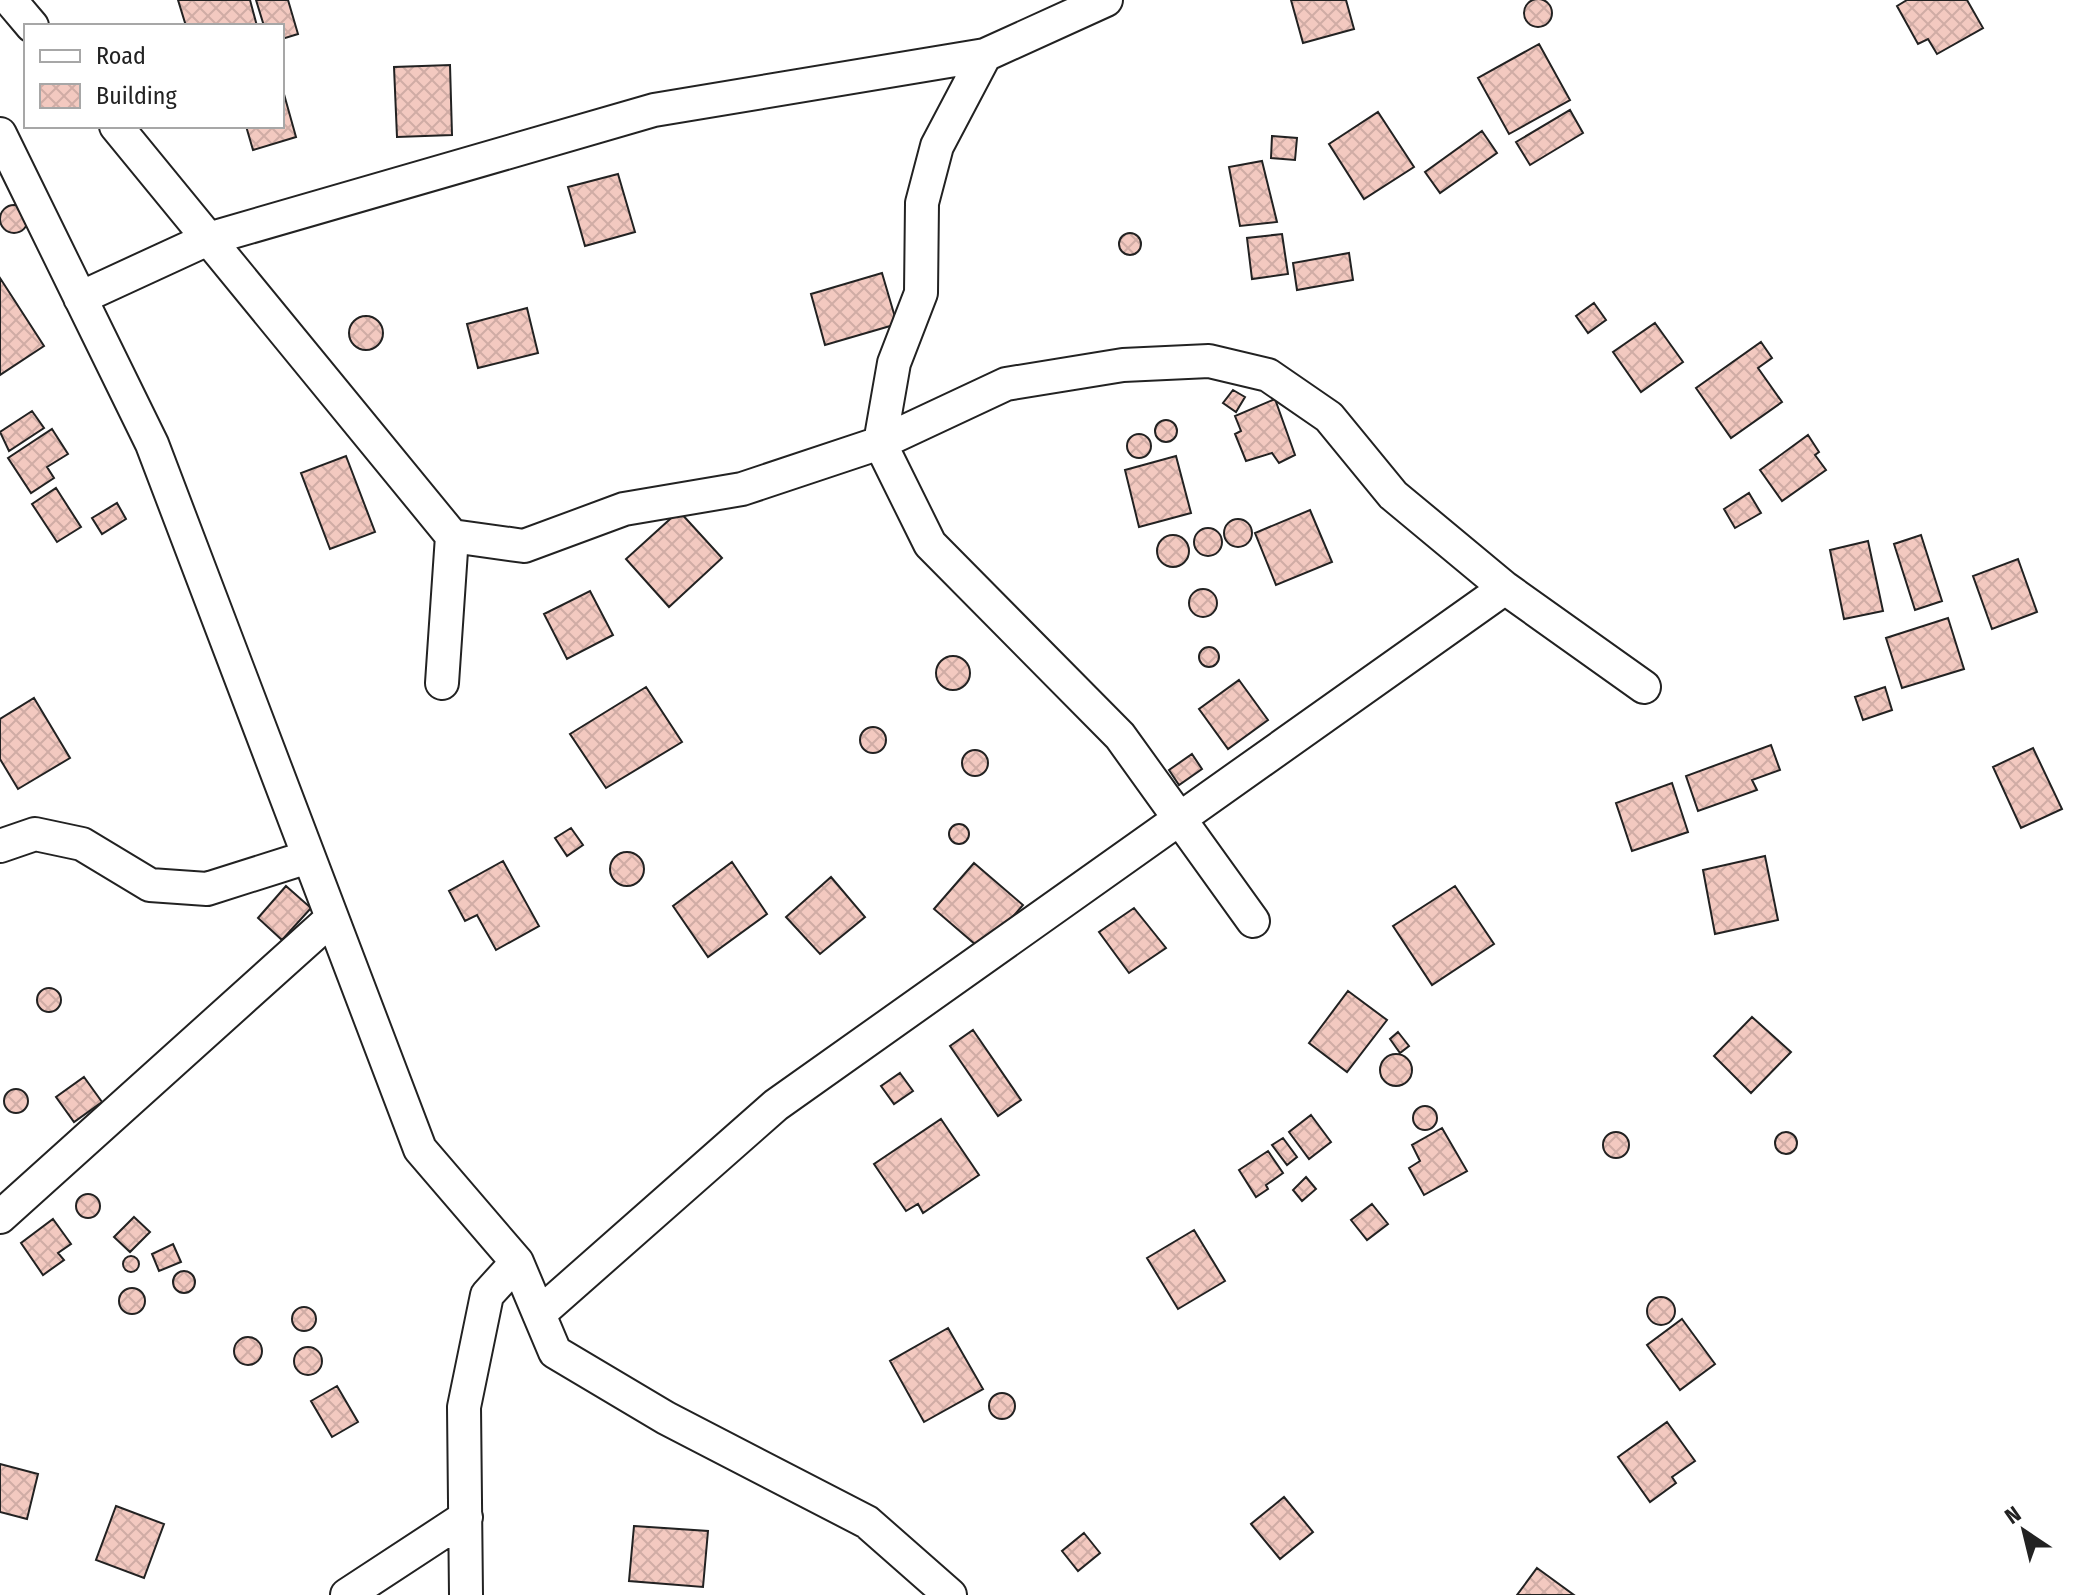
<svg xmlns="http://www.w3.org/2000/svg" width="2088" height="1595" font-family="'Fira Sans Condensed',sans-serif">
<defs>
<pattern id="building-cross-hatch" width="8" height="8" patternUnits="userSpaceOnUse" patternTransform="scale(2)"><rect width="8" height="8" fill="#f3c9c0"/><path d="M0 0l8 8M0 8l8-8" fill="none" stroke="#d0aca5"/></pattern>
</defs>
<rect width="100%" height="100%" fill="#fff"/>
<path fill="url(#building-cross-hatch)" stroke="#222" stroke-width="2" d="M1524 13a14 14 0 1 1 28 0a14 14 0 1 1-28 0Z
M178 0H250L257 26H186Z
M256 0H288L298 34 282 39V26H264Z
M1291 0H1346L1354 29 1303 43Z
M1907 0H1967L1983 28 1937 54 1928 39 1918 44 1897 6Z
M1539 44 1570 100 1509 134 1478 78Z
M450 65 452 135 397 137 394 67Z
M282 87 296 137 253 150 246 126H282Z
M1570 110 1583 133 1530 165 1516 142Z
M1378 112 1414 167 1364 199 1329 144Z
M1482 131 1497 153 1440 193 1425 172Z
M1272 136 1297 138 1295 160 1271 158Z
M1262 161 1277 222 1240 226 1229 167Z
M618 174 635 232 585 246 568 187Z
M0 219a14 14 0 1 1 28 0a14 14 0 1 1-28 0Z
M1119 244a11 11 0 1 1 22 0a11 11 0 1 1-22 0Z
M1282 234 1288 274 1252 279 1247 238Z
M1349 253 1353 280 1297 290 1293 263Z
M882 273 897 324 825 345 811 294Z
M0 278 44 346 0 375Z
M1594 303 1606 320 1588 333 1576 316Z
M527 308 538 353 478 368 467 324Z
M349 333a17 17 0 1 1 34 0a17 17 0 1 1-34 0Z
M1655 323 1683 362 1641 392 1613 352Z
M1761 342 1772 358 1758 368 1782 402 1731 438 1696 388Z
M1233 390 1245 397 1236 412 1223 403Z
M1275 399 1295 455 1279 463 1272 453 1246 461 1235 434 1241 431 1235 416Z
M32 411 44 428 9 451 0 432Z
M1155 431a11 11 0 1 1 22 0a11 11 0 1 1-22 0Z
M52 429 68 454 47 467 54 478 31 493 8 458Z
M1127 446a12 12 0 1 1 24 0a12 12 0 1 1-24 0Z
M1808 435 1819 452 1815 455 1826 470 1782 501 1760 470Z
M346 456 375 532 330 549 301 473Z
M1176 456 1191 513 1139 527 1125 470Z
M56 488 81 527 57 542 32 504Z
M1749 493 1761 513 1735 528 1724 509Z
M117 503 126 519 102 534 92 518Z
M1310 510 1332 562 1276 585 1255 533Z
M679 511 722 558 669 607 626 559Z
M1224 533a14 14 0 1 1 28 0a14 14 0 1 1-28 0Z
M1194 542a14 14 0 1 1 28 0a14 14 0 1 1-28 0Z
M1157 551a16 16 0 1 1 32 0a16 16 0 1 1-32 0Z
M1921 535 1942 601 1915 610 1894 544Z
M1868 541 1883 611 1844 619 1830 550Z
M2018 559 2037 612 1992 629 1973 576Z
M1189 603a14 14 0 1 1 28 0a14 14 0 1 1-28 0Z
M590 591 613 635 567 659 544 614Z
M1948 618 1964 669 1902 688 1886 638Z
M1199 657a10 10 0 1 1 20 0a10 10 0 1 1-20 0Z
M936 673a17 17 0 1 1 34 0a17 17 0 1 1-34 0Z
M1239 680 1268 720 1228 749 1199 709Z
M646 687 682 742 606 788 570 734Z
M1885 687 1892 710 1863 720 1855 697Z
M34 698 70 758 18 789 0 759V719Z
M860 740a13 13 0 1 1 26 0a13 13 0 1 1-26 0Z
M1771 745 1780 770 1752 780 1757 790 1698 811 1686 776Z
M2033 748 2062 809 2021 828 1993 767Z
M962 763a13 13 0 1 1 26 0a13 13 0 1 1-26 0Z
M1192 754 1202 769 1179 785 1169 770Z
M1672 783 1688 832 1632 851 1616 803Z
M949 834a10 10 0 1 1 20 0a10 10 0 1 1-20 0Z
M571 828 583 845 567 856 555 838Z
M610 869a17 17 0 1 1 34 0a17 17 0 1 1-34 0Z
M1765 856 1778 920 1715 934 1703 870Z
M503 861 539 926 496 950 477 915 465 921 449 891Z
M732 862 767 914 708 957 673 906Z
M974 863 1023 905 983 951 934 909Z
M831 877 865 917 820 954 786 917Z
M286 886 311 908 282 940 258 918Z
M1455 886 1494 944 1432 985 1393 926Z
M1134 908 1166 948 1129 973 1099 932Z
M37 1000a12 12 0 1 1 24 0a12 12 0 1 1-24 0Z
M1348 991 1387 1020 1347 1072 1309 1043Z
M1752 1017 1791 1052 1751 1093 1714 1056Z
M973 1030 1021 1100 998 1116 950 1046Z
M1398 1032 1409 1046 1400 1053 1390 1039Z
M1380 1070a16 16 0 1 1 32 0a16 16 0 1 1-32 0Z
M900 1073 913 1091 894 1104 881 1086Z
M84 1077 102 1102 74 1122 56 1097Z
M4 1101a12 12 0 1 1 24 0a12 12 0 1 1-24 0Z
M1413 1118a12 12 0 1 1 24 0a12 12 0 1 1-24 0Z
M1311 1115 1331 1142 1309 1159 1289 1132Z
M941 1119 979 1175 923 1213 918 1204 906 1211 874 1164Z
M1442 1128 1467 1171 1424 1195 1409 1168 1420 1161 1412 1145Z
M1603 1145a13 13 0 1 1 26 0a13 13 0 1 1-26 0Z
M1775 1143a11 11 0 1 1 22 0a11 11 0 1 1-22 0Z
M1283 1138 1297 1157 1287 1165 1272 1145Z
M1268 1151 1283 1173 1266 1185 1268 1189 1256 1197 1239 1170Z
M1306 1177 1316 1189 1302 1201 1293 1190Z
M76 1206a12 12 0 1 1 24 0a12 12 0 1 1-24 0Z
M1372 1204 1388 1224 1367 1240 1351 1220Z
M134 1217 150 1232 130 1252 114 1237Z
M53 1219 71 1244 58 1253 64 1260 43 1275 21 1243Z
M1194 1230 1225 1281 1178 1309 1147 1258Z
M173 1244 181 1262 159 1271 152 1254Z
M123 1264a8 8 0 1 1 16 0a8 8 0 1 1-16 0Z
M173 1282a11 11 0 1 1 22 0a11 11 0 1 1-22 0Z
M119 1301a13 13 0 1 1 26 0a13 13 0 1 1-26 0Z
M1647 1311a14 14 0 1 1 28 0a14 14 0 1 1-28 0Z
M292 1319a12 12 0 1 1 24 0a12 12 0 1 1-24 0Z
M1682 1319 1715 1364 1680 1390 1647 1345Z
M948 1328 983 1389 924 1422 890 1361Z
M234 1351a14 14 0 1 1 28 0a14 14 0 1 1-28 0Z
M294 1361a14 14 0 1 1 28 0a14 14 0 1 1-28 0Z
M337 1386 358 1422 332 1437 311 1401Z
M989 1406a13 13 0 1 1 26 0a13 13 0 1 1-26 0Z
M1667 1422 1695 1461 1672 1477 1676 1483 1650 1502 1618 1457Z
M0 1464 38 1474 27 1519 0 1512Z
M1284 1497 1313 1532 1280 1559 1251 1524Z
M116 1506 164 1524 144 1578 96 1560Z
M634 1526 708 1531 703 1587 629 1581Z
M1084 1533 1100 1553 1078 1571 1062 1551Z
M1537 1568 1574 1595H1517Z"/>
<g fill="none" stroke-linecap="round" stroke-linejoin="round">
<g stroke="#222" stroke-width="36">
<path id="street" d="M10 0 32 26
M1106 0 985 55 937 146 922 203 921 293 894 363 880 443 930 544 1120 736 1253 921
M116 126 452 536 442 683
M0 134 152 444 420 1149 517 1262 555 1352 666 1418 867 1522 950 1595
M80 298 208 239 654 110 985 55
M452 536 524 546 624 509 742 489 880 443 1006 384 1123 365 1209 361 1268 375 1329 417 1393 495 1505 588 1644 687
M0 846 35 834 82 844 150 885 207 889 308 857
M0 1217 331 919
M539 1314 776 1105 1505 588
M347 1595 466 1517
M466 1595 464 1407 487 1295 517 1262"/>
</g>
<use href="#street" stroke="#fff" stroke-width="32"/>
</g>
<rect x="24" y="24" width="260" height="104" fill="#ffffff" stroke="#a7a7a7" stroke-width="2"/>
<rect x="40" y="50" width="40" height="12" fill="#ffffff" stroke="#a7a7a7" stroke-width="2"/>
<text x="96" y="64" font-size="24" fill="#222222">Road</text>
<rect x="40" y="84" width="40" height="24" fill="url(#building-cross-hatch)" stroke="#a7a7a7" stroke-width="2"/>
<text x="96" y="104" font-size="24" fill="#222222">Building</text>
<g transform="translate(2024 1531) rotate(325)" stroke="#ffffff" stroke-width="6" paint-order="stroke">
<path d="M0-6L14 30L0 20L-14 30Z" fill="#222222"/>
<text y="-12" font-size="22" font-weight="bold" text-anchor="middle" fill="#222222">N</text>
</g>
</svg>
